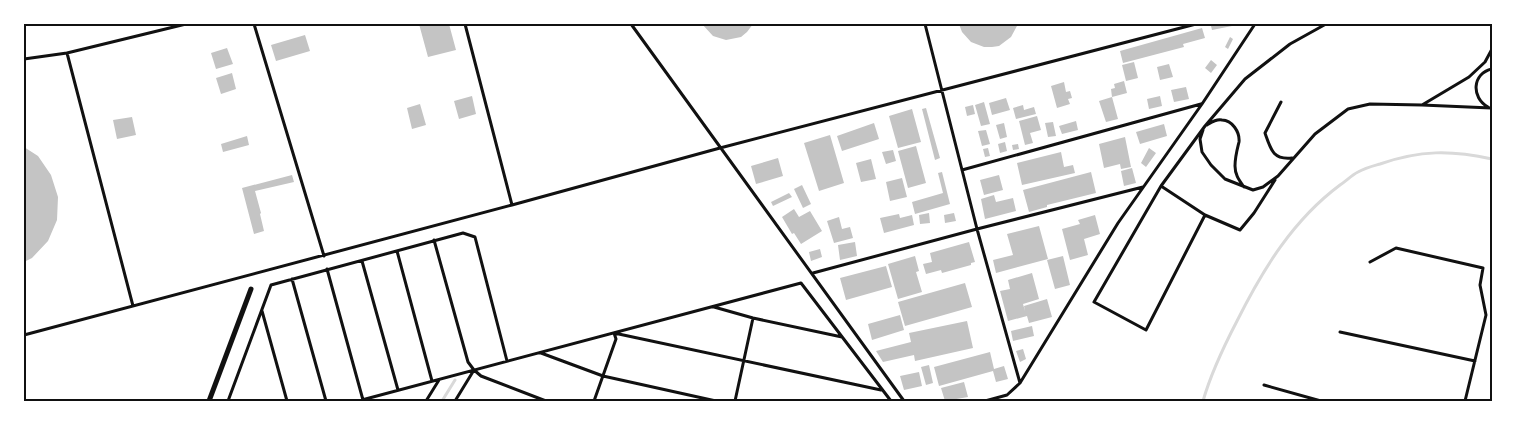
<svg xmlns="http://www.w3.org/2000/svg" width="1516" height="425" font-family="'Titillium Web',sans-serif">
<rect width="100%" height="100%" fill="#fff"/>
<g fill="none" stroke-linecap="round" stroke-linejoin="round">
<path stroke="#d9d9d9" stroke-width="3" d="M442 401 455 380
M1203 401C1211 373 1224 346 1237 321 1263 269 1293 220 1340 185 1346 181 1352 175 1358 172 1365 168 1373 166 1380 164 1420 150 1451 150 1492 159"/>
</g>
<path fill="#c4c4c4" d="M419 24H449L456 50 428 57Z
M702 24H753L747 32 741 37 726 40 713 36Z
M959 24H1018L1011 37 999 46 992 47H984L971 42 962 32Z
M1222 24H1232V26L1212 30 1211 26Z
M1202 28 1205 38 1183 44 1184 47 1123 63 1120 51Z
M305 35 310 51 276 61 271 45Z
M1230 37 1233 39 1228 49 1225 47Z
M227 48 233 64 216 69 211 53Z
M1211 60 1217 65 1211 73 1205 68Z
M1134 62 1138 78 1126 81 1122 65Z
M1169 64 1173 77 1160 80 1157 67Z
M232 73 236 89 221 94 216 78Z
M1124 81 1127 93 1112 97 1111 89 1115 88 1114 84Z
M1064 82 1066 92 1070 91 1072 98 1068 99 1070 104 1057 108 1051 86Z
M1186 87 1189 99 1174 102 1171 90Z
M472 96 476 114 459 119 454 101Z
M1160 96 1162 106 1149 109 1147 99Z
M1112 97 1118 119 1106 122 1099 101Z
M1006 98 1010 110 992 115 989 103Z
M984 102 990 124 981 126 975 105Z
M420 104 426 125 412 129 407 108Z
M973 105 975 114 967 116 965 107Z
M1023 105 1024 110 1034 107 1036 114 1016 119 1013 108Z
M926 108 940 158 935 160 922 109Z
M912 109 921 142 898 148 889 116Z
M1037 116 1041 130 1030 133 1033 143 1025 145 1019 121Z
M132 117 136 135 117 139 113 120Z
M1076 121 1078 130 1062 134 1059 126Z
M1053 122 1056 136 1048 137 1045 123Z
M874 123 879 139 842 151 837 136Z
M1004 123 1007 137 1000 139 996 125Z
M1164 124 1167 136 1140 144 1136 132Z
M986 130 990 144 982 146 978 131Z
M830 135 844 183 819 191 804 143Z
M247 136 249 145 223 152 221 144Z
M1125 137 1131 167 1121 169 1120 164 1104 168 1099 144Z
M1005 142 1007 151 1000 153 998 144Z
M1018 144 1019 149 1013 150 1012 145Z
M916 146 926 183 908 188 898 151Z
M24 147 38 156 51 175 58 197 57 220 48 241 32 258 24 262Z
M988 148 990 156 985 157 983 149Z
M1149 148 1156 153 1146 167 1141 163Z
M893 150 896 161 886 164 882 152Z
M1061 152 1064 167 1073 165 1075 173 1022 185 1017 163Z
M778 158 783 176 756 184 751 166Z
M871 159 876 179 861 182 856 163Z
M1132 168 1136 183 1124 186 1121 171Z
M942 172 950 204 915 214 912 202 943 193 938 173Z
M1091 172 1096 193 1047 205V207L1029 212 1023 190Z
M292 175 294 182 255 191 261 213 260 214 264 231 254 234 242 188Z
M999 175 1003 190 984 195 980 180Z
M902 178 907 197 890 201 886 182Z
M802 185 811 204 803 208 794 189Z
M789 193 792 197 773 206 771 202Z
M994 195 996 202 1013 198 1016 211 985 219 981 199Z
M794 209 799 217 810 211 822 231 801 244 794 233 792 234 782 217Z
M929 213 930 223 920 224 919 215Z
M954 213 956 221 945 223 944 215Z
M899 214 900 218 912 215 914 225 884 233 880 218Z
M1095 215 1100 234 1084 239 1088 255 1070 260 1062 229 1080 224 1078 220Z
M839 217 842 229 850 227 853 238 834 243 827 221Z
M1039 226 1048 259 996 273 993 260 1013 255 1007 234Z
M855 242 857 256 840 260 838 245Z
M969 242 975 262 971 263V265L942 273 941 270 926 274 923 264 932 262 930 253Z
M820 249 822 257 811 261 809 252Z
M915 256 919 271 916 272 922 292 898 299 888 264Z
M1063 256 1070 285 1055 289 1047 260Z
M886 266 892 287 846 300 840 278Z
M1032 273 1039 299 1023 304 1025 311 1024 306 1047 299 1052 317 1029 323 1027 316 1008 321 1000 291 1010 289 1008 280Z
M965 283 972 307 905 326 898 302Z
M900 315 904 330 872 340 868 324Z
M967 321 973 348 915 361 914 355 883 362 876 351 911 342 909 333Z
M1032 326 1034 336 1013 341 1011 331Z
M1023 349 1026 359 1020 362 1016 351Z
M990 352 994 369 1004 366 1008 379 996 382 993 371 939 386 934 367Z
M929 365 933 383 926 385 921 367Z
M919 372 922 386 904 390 900 376Z
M964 382 968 397 945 401 941 388Z"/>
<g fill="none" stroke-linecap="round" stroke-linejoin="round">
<path stroke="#111" stroke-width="3" d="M254 24 324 256
M465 24 512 205
M631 24 904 401
M925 24 977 229 1020 383
M67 53 133 306
M24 59 67 53 186 24
M1281 102 1265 133C1271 150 1273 160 1292 158
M1422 105 1491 108
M1488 107C1471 98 1472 73 1492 69
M1207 125C1212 122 1216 119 1222 120 1232 120 1240 132 1239 142 1237 150 1235 157 1235 166 1235 175 1239 180 1244 187
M1203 130 1200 139 1202 152 1211 165 1225 179 1253 190 1263 187 1278 176 1315 134 1348 109 1370 104 1422 105 1469 77 1485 62 1492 49
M962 170 1201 104
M1161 186 1205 215 1146 330 1094 302 1161 186 1205 126 1245 79 1290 44 1326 24
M1205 215 1240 230 1254 213 1275 180
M434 240 468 362 474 370
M397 251 432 381
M362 261 398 390
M1370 262 1396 248 1483 268 1480 285 1486 315 1465 401
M327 269 363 400
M813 273 977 229 1143 187
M292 279 326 401
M714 307 753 318 842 337
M262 311 287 401
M1340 332 1475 361
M614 333 881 390
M24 335 512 205 720 148 1196 24
M541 353 603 376 716 401
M1264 385 1321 401
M228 401 271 285 463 233 475 237 507 361
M358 401 801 283 891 401
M426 401 439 380
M455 401 474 370 481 376 546 401
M594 401 616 339 614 333
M735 401 753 318
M985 401 1007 395 1020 383 1118 223 1202 104 1255 24"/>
<path stroke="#111" stroke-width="5" d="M209 401 251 289"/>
</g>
<rect width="1516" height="425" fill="none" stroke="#ffffff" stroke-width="50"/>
<rect x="25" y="25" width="1466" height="375" fill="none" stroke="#111" stroke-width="2"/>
</svg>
